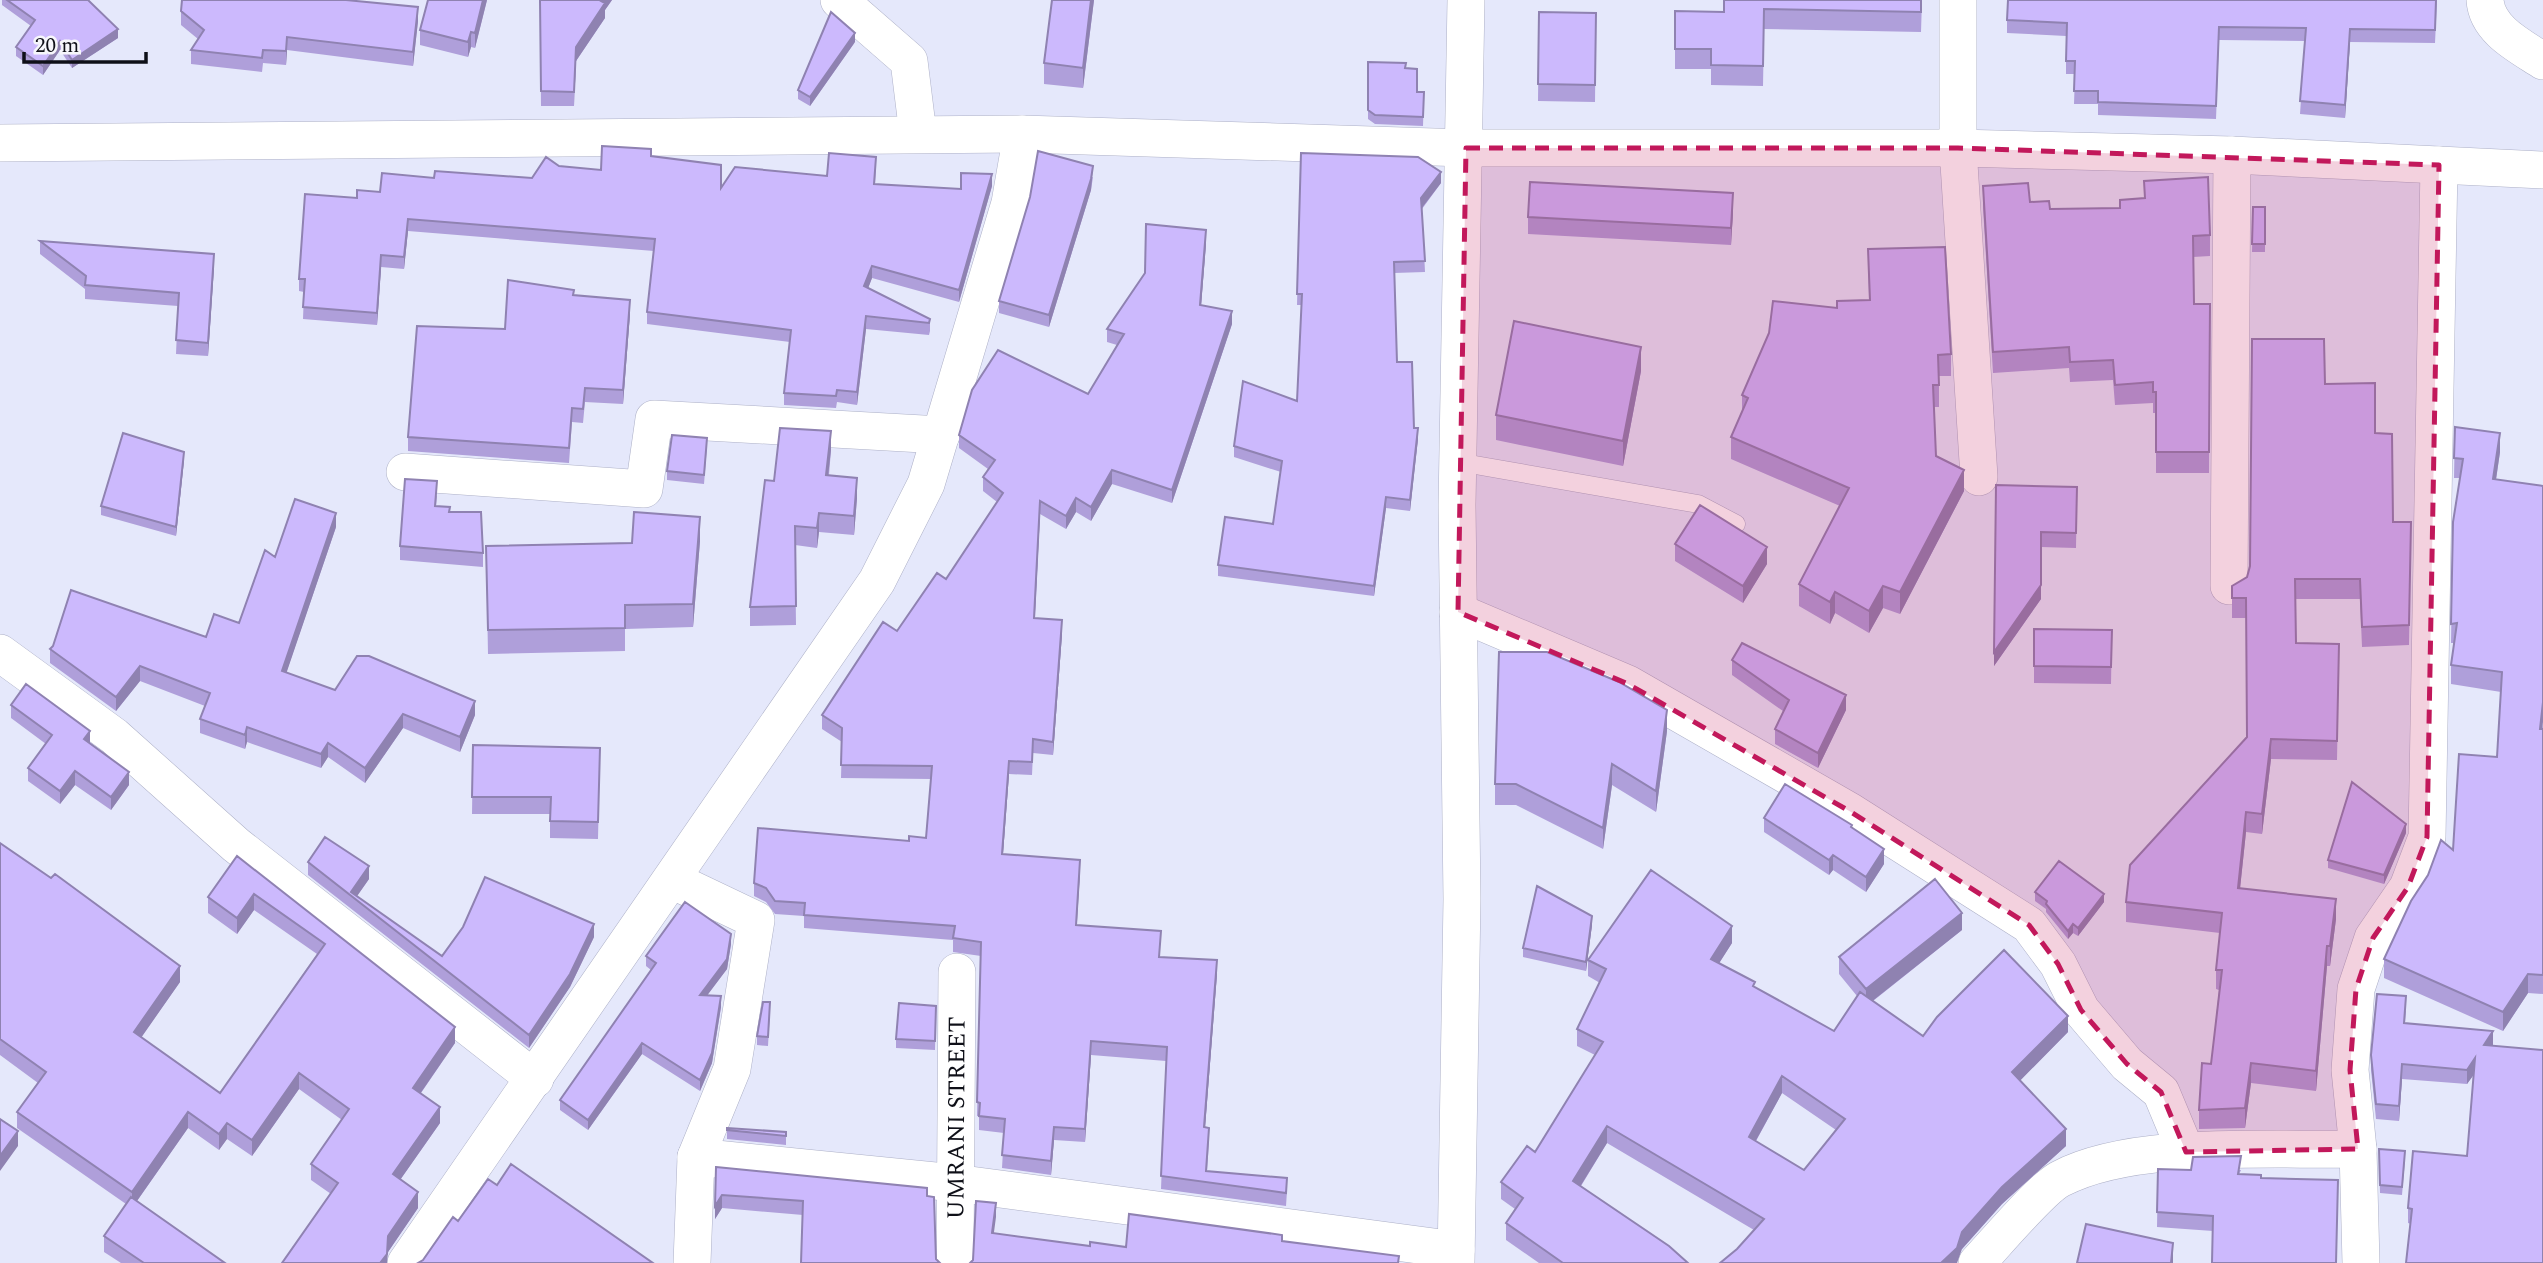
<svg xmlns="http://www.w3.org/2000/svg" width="2543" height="1263" font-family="Spectral,serif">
<rect width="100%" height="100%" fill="#e5e8fb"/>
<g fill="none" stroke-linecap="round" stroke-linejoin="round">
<g stroke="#adb0c7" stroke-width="19">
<path id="service" d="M1458 462 1698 504 1736 524"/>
</g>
<g stroke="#adb0c7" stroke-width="38">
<g id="minor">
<path d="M839 0 909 61 918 134"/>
<path d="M1958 0V148L1979 477"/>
<path d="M2485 0C2487 30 2520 46 2543 61"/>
<path d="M0 143 1022 134 1466 148H1958L2232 155 2543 170"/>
<path d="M405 472 644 489 654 419 941 435"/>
<path d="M2229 586 2232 155"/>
<path d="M1458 612 1628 684 1851 812 2029 925 2058 964 2081 1010 2127 1064 2161 1092 2186 1152"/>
<path d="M0 653 114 736 236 845 535 1079"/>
<path d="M672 880 756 920 732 1069 696 1157 692 1263"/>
<path d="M2358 1149 2350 1070 2356 989 2373 938 2408 887 2427 837 2439 165"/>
<path d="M696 1157 955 1183 1456 1250"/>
<path d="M406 1263 877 581 926 484 1010 203 1022 134"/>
<path id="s1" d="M955 1263 957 972"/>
<path d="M1456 1263 1462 899 1457 505 1466 0"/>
<path d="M1977 1263C1994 1245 2041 1189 2060 1179 2133 1140 2273 1151 2358 1149L2361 1263"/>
</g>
</g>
<use href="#service" stroke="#fff" stroke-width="18"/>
<use href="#minor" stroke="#fff" stroke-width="37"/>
</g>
<path fill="#af9fda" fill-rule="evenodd" d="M2 0H88L118 38 72 68 60 50 43 75 16 56V47L31 26 2 5Z
M487 0 475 48 471 47 468 57 420 45V30Z
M540 0H612L605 10V18L576 61 574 106H541Z
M1052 0H1094L1083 88 1044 84V63Z
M1724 0H1922L1921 32 1764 29 1763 86 1711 85V69H1675V11L1724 12Z
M2437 0 2435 43 2350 42 2345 118 2300 114 2305 41 2219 40 2216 119 2098 115V104H2074L2075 74H2066V36L2007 33V20Z
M181 11 418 21 413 66 287 50 286 65 263 63 262 72 191 64V50L198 39 181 25Z
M1539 12 1596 13 1595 102 1538 101Z
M855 42 810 106 798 99V90Z
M1368 62 1406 68 1417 92H1424L1423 126 1375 124 1368 119Z
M1301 153 1441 183 1422 209 1425 272 1394 273 1397 362 1414 428 1418 439 1410 511 1386 508 1374 596 1218 576V565L1273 524 1281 472 1234 457V446L1297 401 1302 305H1297Z
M651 156 721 188 876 169 875 184 961 189 992 186 959 302 872 278 868 288 930 319V331L929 335 866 329 857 405 837 402 836 408 784 405V393L790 342 647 324V312L654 251 408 231 404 269 381 267 377 325 303 319 304 292 299 291V279L357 198 434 178H532L559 166 601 170Z
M1093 177 1091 190 1049 327 999 313V301L1030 197Z
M2144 181 2210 235V256L2193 257 2194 304H2210L2209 473H2156V413H2153V403L2115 405 2113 380 2070 382 2069 368 1993 373 1983 207V186L2050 209 2120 208 2144 198Z
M2253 207H2265V252H2252Z
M1733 211 1731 245 1528 234V217Z
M40 241 214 267 208 356 176 354 178 306 85 299V289L40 254Z
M1206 244 1201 306 1232 324 1172 503 1112 484 1091 521 1076 512 1066 529 1040 514 1035 618 1062 634 1053 755 1033 753 1032 775 1009 774 1003 854 1080 873 1076 925 1160 957 1217 974 1205 1128 1209 1141 1207 1171 1287 1191 1286 1206 1161 1189 1166 1061 1091 1055 1085 1142 1054 1140 1051 1175 1002 1168 1004 1133 979 1130V1116H977L981 956 953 952V940L804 928V916L775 914 766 902 754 896V883L909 841 926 838 931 779 841 778 842 742 822 729V715L946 579 997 502 983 491V477L988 469 959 448V435L1088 394 1117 345 1107 342V329Z
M1868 249 1951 354V376H1939V407H1934L1936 456 1964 491 1900 614 1883 608 1869 633 1835 613 1830 624 1799 606V584L1840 506 1731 459V437L1742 412V395L1769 333 1837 308 1869 300Z
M574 295 630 314 623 404 585 402 583 423 572 422 569 463 408 451V437L505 329Z
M1641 371 1623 466 1496 440V415Z
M2325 384 2375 433 2393 522H2411L2409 645 2362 647 2360 599H2295L2296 643 2339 644 2337 760 2271 759 2262 834 2246 832 2240 888 2336 919 2330 966H2327L2316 1091 2251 1083 2245 1128 2199 1129V1110L2211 1064 2219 990 2216 989V970L2220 933 2126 922V902L2247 737 2246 618H2232V586L2247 577Z
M2455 427 2500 452 2496 480 2543 729V994L2528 993 2503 1031 2384 978V959L2453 850 2497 757 2501 692 2451 684V665L2454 643H2451L2453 522 2460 478H2454Z
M707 446 704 484 667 480V471Z
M831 450 829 475 857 498 854 535 819 532 817 548 795 545 796 625 750 626V607L774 481Z
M184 460 176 536 101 515V506Z
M1996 485 2077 487 2076 548 2041 547V599L1994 666Z
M437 495 436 506 450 512 483 553V567L400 560V546Z
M336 527 286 673 335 690 475 715 460 752 403 728 365 783 328 757 321 768 247 742 245 749 200 733V719L205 706 140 681 116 711 50 663V649L206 637 239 623 275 557Z
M700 541 693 627 625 629V651L488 654 486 546Z
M1675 544 1767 564 1743 603 1675 561Z
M2034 629 2112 630 2111 684 2034 683Z
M1732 660 1846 710 1818 768 1775 744V729L1783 711 1732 675Z
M11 705 90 744 129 785 111 810 75 785 60 804 28 781V768L46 744 11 718Z
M1667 731 1656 812 1612 785 1603 849 1516 805H1495V784Z
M473 745 600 748 598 839 550 838V814H472Z
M1764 818 1852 828 1884 864 1866 892 1833 870 1829 875 1764 832Z
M2406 833 2384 884 2328 868V860Z
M0 843 180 982 141 1037 220 1093 317 954 254 910 237 934 208 913V897L237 856 455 1043 421 1093 440 1123 400 1180 418 1208 388 1252 331 1194 311 1180V1164L342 1120 299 1089 252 1156 227 1139 219 1150 188 1128 137 1201 225 1263H121L104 1252V1236L126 1204 17 1128V1112L38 1083 0 1055Z
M308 862 369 879 357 896 442 956 594 937 570 987 529 1048 308 875Z
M2035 892 2104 902 2078 936 2073 933 2068 939 2046 912V909L2035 901Z
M1592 925 1586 971 1523 957V948Z
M1962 930 1873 1001 1923 1036 2068 1032 2020 1080 2066 1146 2002 1204 1962 1249H1737L1754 1230 1607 1143 1581 1186 1688 1263H1539L1506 1240V1223L1515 1209 1501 1199V1182L1535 1152 1595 1055 1577 1046V1029L1600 983 1588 976V960L1732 943 1719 963 1755 988 1834 1031 1857 996 1839 974V957ZM1782 1093 1836 1130 1804 1170 1756 1141Z
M731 944 727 969 707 995 721 1007 712 1063 700 1091 642 1054 588 1130 560 1110V1100L651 970 646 966V956Z
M936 1006 935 1050 896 1048V1039Z
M2406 1010 2405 1023 2493 1046 2543 1263 2408 1223V1208L2467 1156 2474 1074 2467 1084 2402 1079 2399 1121 2376 1119 2371 1070V1055Z
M770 1011 768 1046 757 1045V1036Z
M727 1128 786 1132V1145L727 1139Z
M2379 1149 2405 1160 2402 1195 2380 1193Z
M716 1167 927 1188 803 1215 722 1208 715 1219Z
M2158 1169 2241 1170 2213 1231 2157 1227Z"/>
<path fill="#8f82b1" d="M483 0H487L475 48V33Z
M602 0H612L605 10V18L576 61 574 106 576 47Z
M1091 0H1094L1083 88V68Z
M418 7V21L413 66V52Z
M118 29V38L72 68V60Z
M2350 29V42L2345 118V105Z
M471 32V47L468 57V42Z
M855 33V42L810 106V97Z
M287 37V50L286 65V51Z
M60 41V50L43 75V66Z
M1093 166 1091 190 1049 327V315Z
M1441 172V183L1421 209V198Z
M992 174V186L959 302V290Z
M1733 193V211L1731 245V228Z
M408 219V231L404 269V257Z
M1206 230V244L1200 319V305Z
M214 254V267L208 356V343Z
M381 255V267L377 325V313Z
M872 266V278L864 299V286Z
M630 300V314L623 404V390Z
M1232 311V324L1172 503V490Z
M866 316V329L857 405V392Z
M1641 347V371L1623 466V441Z
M1418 428V439L1410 511V500Z
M831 431V450L826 494V475Z
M2500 433V452L2493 499V479Z
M184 452V460L176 536V527Z
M1112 470V484L1091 521V507Z
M1964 470V491L1900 614V592Z
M857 478V498L854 535V516Z
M1386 497V508L1374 596V586Z
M1076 498V512L1066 529V516Z
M1040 501V514L1034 631V618Z
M336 513V527L282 686V671Z
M819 513V532L817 548V528Z
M700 517V541L693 627V604Z
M2041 532V599L1994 666V652Z
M1767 547V564L1743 603V586Z
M1883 586V608L1869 633V611Z
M1835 592V613L1830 624V602Z
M1062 620V634L1053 755V742Z
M140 666V681L116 711V697Z
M1846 695V710L1818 768V753Z
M475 701V715L460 752V737Z
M2543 702V722L2540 748V729Z
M1667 710V731L1656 812V791Z
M403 714V728L365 783V768Z
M247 727V742L245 749V735Z
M90 731V744L84 739Z
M2271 739V759L2262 834V814Z
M328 743V757L321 768V754Z
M1009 761V774L1002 867V854Z
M1612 764V785L1603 849V828Z
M75 771V785L60 804V791Z
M129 772V785L111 810V797Z
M2246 812V832L2238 908V888Z
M2406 824V833L2384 884V875Z
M1884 849V864L1866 892V877Z
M1833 855V870L1829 875V860Z
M1080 860V873L1076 938V925Z
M369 866V879L355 899 351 892Z
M254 894V910L237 934V918Z
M2104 894V902L2078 936V928Z
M2336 899V919L2330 966V946Z
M1962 913V930L1866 1006V989Z
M1592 916V925L1586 971V962Z
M594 924V937L570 987 529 1048V1035Z
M2073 924V933L2068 939V931Z
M1732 926V943L1711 976V959Z
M731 934V944L727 969 700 1005V995Z
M2327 946V966L2316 1091V1071Z
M1217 960V974L1204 1141V1127Z
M180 966V982L134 1048V1032Z
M2528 974V993L2503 1031V1012Z
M721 996V1007L712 1063 700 1091V1080Z
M2068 1016V1032L2012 1089V1072Z
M455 1027V1043L413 1104V1088Z
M2493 1031V1046L2484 1045Z
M1091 1041V1055L1085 1142V1129Z
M642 1043V1054L588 1130V1120Z
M2475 1058V1073L2467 1084V1070Z
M2251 1063V1083L2245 1128V1108Z
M2402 1064V1079L2399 1121V1106Z
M299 1073V1089L252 1156V1140Z
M1782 1076V1093L1749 1153V1137Z
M440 1107V1123L393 1190V1174Z
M188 1112V1128L132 1208V1192Z
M227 1123V1139L219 1150V1134Z
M1607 1126V1143L1573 1198V1181Z
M1054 1127V1140L1051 1175V1161Z
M2066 1129V1146L2002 1204 1962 1249 1957 1263H1941L1962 1232 2002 1187Z
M18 1131V1146L0 1171V1156Z
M418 1192V1208L388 1252 387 1263H380L388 1236Z
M722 1195V1208L715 1219V1206Z
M996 1203V1217L992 1247V1233Z
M2173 1243V1263H2171Z"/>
<path fill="#ccb9fd" stroke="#8f82b1" stroke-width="2" fill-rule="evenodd" d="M7 0H88L118 29 72 60 60 41 43 66 16 47 35 20Z
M182 0H346L418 7 413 52 287 37 286 51 263 50 262 58 191 50 204 30 181 11Z
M428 0H483L475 33 471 32 468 42 420 30Z
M540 0H602L601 1 605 3 576 47 574 92 541 91Z
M1052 0H1091L1083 68 1044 63Z
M1724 0H1921V12L1764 9 1763 66 1711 65V49H1675V11L1724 12Z
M2008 0H2436L2435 30 2350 29 2345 105 2300 101 2306 28 2219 27 2216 106 2098 102V91H2074L2075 61H2066L2067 23 2007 20Z
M831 12 855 33 810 97 798 90Z
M1539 12 1596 13 1595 85 1538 84Z
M1368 62 1406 63 1405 68 1417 69V92H1424L1423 117 1375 115 1368 110Z
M602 146 651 149V156L721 165V188L735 167 827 176 829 153 876 157 874 184 961 189V173L992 174 959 290 872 266 864 286 930 319 929 323 866 316 857 392 837 390 836 396 784 393 791 330 647 312 655 239 408 219 404 257 381 255 377 313 303 307 305 279H299L305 194 357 198V190L380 192 382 173 434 178 435 171 532 178 546 157 559 166 601 170Z
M1038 151 1093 166 1091 179 1049 315 999 301 1030 197Z
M1301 153 1418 157 1441 172 1421 198 1425 261 1394 262 1397 362H1412L1414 428H1418L1410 500 1386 497 1374 586 1218 565 1225 517 1273 524 1282 461 1234 446 1243 381 1297 401 1302 294H1297Z
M2208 177 2210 235 2193 236 2194 304H2210L2209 452H2156V392H2153V382L2115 385 2113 360 2070 362 2069 347 1993 352 1983 186 2028 183 2030 202 2049 201 2050 209 2120 208V200L2145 198 2144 181Z
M1530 182 1733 193 1731 228 1528 217Z
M2253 207H2265V244H2252Z
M1146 224 1206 230 1200 305 1232 311 1172 490 1112 470 1091 507 1076 498 1066 516 1040 501 1034 618 1062 620 1053 742 1033 739 1032 762 1009 761 1002 854 1080 860 1076 925 1161 931 1159 957 1217 960 1204 1127 1209 1128 1206 1171 1287 1178 1286 1193 1161 1176 1167 1047 1091 1041 1085 1129 1054 1127 1051 1161 1002 1155 1005 1119 979 1116 980 1103 977 1102 981 942 953 938 955 926 804 915 805 903 775 901 766 888 754 883 758 828 909 841V836L926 838 932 766 841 765 842 728 822 715 883 622 897 631 937 573 946 579 1003 493 983 477 995 460 959 435 972 390 998 350 1088 394 1124 334 1107 329 1145 273Z
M40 241 214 254 208 343 176 340 179 293 85 285 86 276Z
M1945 247 1951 354 1938 355 1939 385H1933L1936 456 1964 470 1900 592 1883 586 1869 611 1835 592 1830 602 1799 584 1849 488 1731 437 1748 398 1742 395 1769 333 1773 301 1837 308V301L1870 300 1868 249Z
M508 280 574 290 573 295 630 300 623 390 585 388 583 409 572 408 569 448 408 437 417 326 505 329Z
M1514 321 1641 347 1623 441 1496 415Z
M2252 339H2324L2325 384 2375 383V433L2392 434 2393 522H2411L2409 625 2362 627 2360 579H2295L2296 643 2339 644 2337 741 2271 739 2262 814 2246 812 2238 888 2336 899 2330 946H2327L2316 1071 2251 1063 2245 1108 2199 1110 2202 1063 2211 1064 2222 970H2216L2222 913 2126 902 2130 865 2247 737 2246 598H2232V586L2247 577 2250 566Z
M2455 427 2500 433 2493 479 2543 486V702L2540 729H2543V975L2528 974 2503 1012 2384 959 2411 901 2428 875 2441 840 2453 850 2459 754 2497 757 2502 672 2451 665 2457 623 2451 624 2453 522 2463 459 2454 458Z
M780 428 831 431 826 475 857 478 854 516 819 513 817 528 795 526 796 606 750 607 765 480 774 481Z
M123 433 184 452 176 527 101 506Z
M672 435 707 438 704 475 667 471Z
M405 479 437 481 435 506 450 507 449 512H481L483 553 400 546Z
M1996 485 2077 487 2076 533 2041 532V585L1994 652Z
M295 499 336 513 282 671 335 690 357 656H369L475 701 460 737 403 714 365 768 328 743 321 754 247 727 245 735 200 719 210 693 140 666 116 697 50 649 53 646 71 590 206 637 214 614 239 623 265 550 275 557Z
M1700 505 1767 547 1743 586 1675 544Z
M634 512 700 517 693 604 625 605V628L488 630 486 546 632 543Z
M2034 629 2112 630 2111 667 2034 666Z
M1742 643 1846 695 1818 753 1775 729 1789 700 1732 660Z
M1499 652H1547L1619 682 1667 710 1656 791 1612 764 1603 828 1516 784H1495Z
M26 684 90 731 84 739 129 772 111 797 75 771 60 791 28 768 52 735 11 705Z
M473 745 600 748 598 822 550 821 551 797H472Z
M2352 782 2406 824 2384 875 2328 860Z
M1785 784 1852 825 1851 827 1884 849 1866 877 1833 855 1829 860 1764 818Z
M325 837 369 866 351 892 442 956 463 927 485 877 594 924 570 974 529 1035 308 862Z
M0 843 51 878 55 874 180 966 134 1032 220 1093 325 944 254 894 237 918 208 897 237 856 455 1027 413 1088 440 1107 393 1174 418 1192 388 1236 387 1254 380 1263H282L338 1183 311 1164 349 1109 299 1073 252 1140 227 1123 219 1134 188 1112 132 1192 17 1112 46 1072 0 1039Z
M2059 861 2104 894 2078 928 2073 924 2068 931 2046 904 2047 901 2035 892Z
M1651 870 1732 926 1711 959 1755 982 1753 986 1834 1031 1860 992 1923 1036 1937 1017 2004 950 2068 1016 2012 1072 2066 1129 2002 1187 1962 1232 1957 1248 1941 1263H1720L1737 1249 1764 1219 1607 1126 1573 1181 1669 1246 1688 1263H1563L1506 1223 1523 1198 1501 1182 1527 1146 1535 1152 1603 1042 1577 1029 1606 969 1588 960ZM1782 1076 1845 1119 1804 1170 1749 1137Z
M1935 879 1962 913 1866 989 1839 957Z
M1537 886 1592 916 1586 962 1523 948Z
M685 902 731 934 727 959 700 995 721 996 712 1053 700 1080 642 1043 588 1120 560 1100 656 963 646 956Z
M2377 994 2406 996 2404 1023 2493 1031 2484 1045 2543 1050V1263H2406L2412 1209 2408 1208 2413 1151 2467 1156 2475 1058 2467 1070 2402 1064 2399 1106 2376 1104 2371 1055Z
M763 1002H770L768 1037 757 1036Z
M899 1003 936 1006 935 1041 896 1039Z
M0 1119 18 1131 0 1156Z
M727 1128 786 1132V1136L727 1130Z
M2379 1149 2405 1151 2402 1187 2380 1185Z
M2241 1156 2238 1174 2261 1175V1178L2338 1180 2336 1263H2212L2213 1216 2157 1212 2158 1169 2191 1170 2193 1157Z
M511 1164 653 1263H418L423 1260 453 1217 458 1221 488 1179 497 1185Z
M716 1167 927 1188V1196L934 1197 936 1259 940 1263H801L803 1201 722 1195 715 1206Z
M131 1197 225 1263H144L104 1236Z
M976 1201 996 1203 992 1233 1090 1246V1242L1126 1247 1129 1214 1282 1235V1241L1399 1256 1398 1263H970L973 1260Z
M2086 1224 2173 1243 2171 1263H2077Z"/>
<path fill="#c2185b" fill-opacity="0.2" stroke="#c2185b" stroke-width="5" stroke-dasharray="14 9" stroke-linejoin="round" d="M1466 148H1958L2439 165 2427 837 2408 887 2373 938 2356 989 2350 1070 2358 1149 2186 1152 2161 1092 2127 1064 2081 1010 2058 964 2029 925 1851 812 1628 684 1458 612Z"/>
<g text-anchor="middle" stroke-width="5" stroke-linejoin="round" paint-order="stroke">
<g font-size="24" fill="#0f1018" stroke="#f6f6fb">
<text dy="8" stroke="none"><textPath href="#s1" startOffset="145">UMRANI STREET</textPath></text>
</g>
</g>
<path d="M24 52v10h122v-10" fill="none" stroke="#0f1018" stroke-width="3.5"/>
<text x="35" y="52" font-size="21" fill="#0f1018" stroke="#f6f6fb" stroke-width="5" paint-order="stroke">20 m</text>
</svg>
